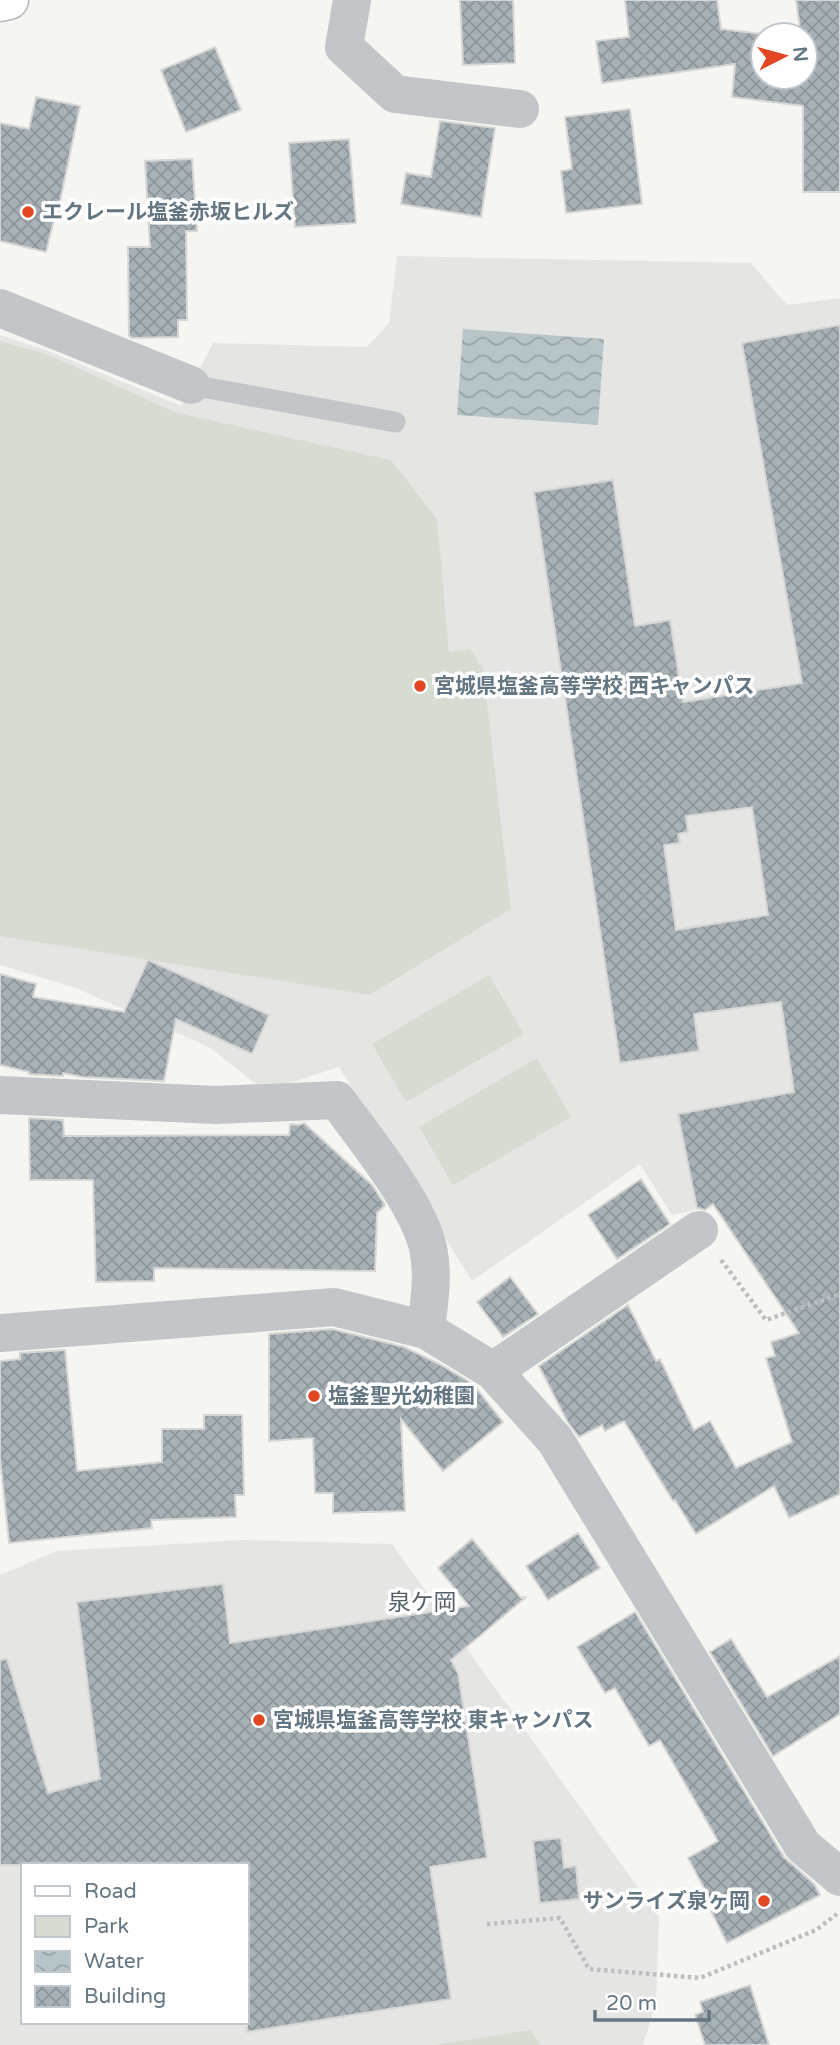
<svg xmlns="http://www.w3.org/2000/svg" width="840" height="2045" font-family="'Varela Round','Noto Sans JP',sans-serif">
<defs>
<pattern id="water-waves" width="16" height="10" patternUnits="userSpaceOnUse" patternTransform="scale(1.75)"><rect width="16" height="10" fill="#b7c5c8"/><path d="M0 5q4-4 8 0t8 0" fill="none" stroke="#98a5a8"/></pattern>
<pattern id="building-cross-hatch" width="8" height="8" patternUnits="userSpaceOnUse" patternTransform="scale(1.75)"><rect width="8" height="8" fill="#a8b1b6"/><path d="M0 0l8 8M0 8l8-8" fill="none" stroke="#8c9599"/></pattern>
</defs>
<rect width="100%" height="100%" fill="#f5f5f1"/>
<path fill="#e5e6e4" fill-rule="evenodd" d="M397 256 751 263 787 305 840 298V1179L672 1215 640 1164 472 1281 339 1067 265 1091 209 1047 76 988 0 965V335L49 351 181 406 213 343 367 347 389 323Z
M242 1540 392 1544 659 1917 656 2003 643 2045H0V1575L57 1551ZM23 1865H247V2022H23Z"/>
<path fill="#d6dcd2" d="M0 341 49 355 177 413 391 460 437 519 449 652 470 649 483 669 511 909 369 995 0 936Z
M489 975 524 1034 406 1102 372 1044Z
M537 1058 571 1117 453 1185 419 1127Z
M530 2030 541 2045H435Z"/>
<path fill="url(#water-waves)" d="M463 329 604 339 598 425 457 415Z"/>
<path fill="url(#building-cross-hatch)" stroke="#d6d6d4" stroke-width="2" fill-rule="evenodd" d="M460 0H513L515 63 463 65Z
M625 0H717L721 29 770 35H763V77H805V35H801L796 0H840V192H803V106L732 97 735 64 602 83 596 41 629 37Z
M215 47 241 110 186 132 161 70Z
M36 97 80 106 58 211H56L46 252 0 241V123L29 129Z
M630 109 642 204 566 213 561 171 572 169 565 117Z
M440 121 495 128 481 217 401 204 406 173 431 177Z
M349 139 356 223 295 227 289 143Z
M192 159 197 231H186L187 320H178V337L132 338 129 336 128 247H150L145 161Z
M840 325V1494L789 1518 774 1486 696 1534 675 1500 673 1501 624 1421 605 1431 602 1425 579 1437 567 1421 539 1366 628 1305 656 1361 660 1359 694 1430 710 1421 736 1468 792 1442 766 1358 775 1356 771 1342 799 1333 713 1204 705 1210 697 1208 678 1114 794 1092 781 1002 694 1014 699 1051 620 1063 534 492 613 480 635 626 670 620 683 702 802 683 742 343ZM752 807 768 915 676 930 664 845 680 843 678 834 688 832 686 816Z
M148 960 269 1015 252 1054 176 1019 164 1081 83 1077 63 1073V1076L29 1074V1072L0 1065V974L36 984 33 997 124 1012Z
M29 1118 63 1120 64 1136 289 1135 290 1124 299 1125 304 1123 372 1185 385 1205 377 1213 375 1271 154 1268V1281L96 1282 93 1180H30Z
M641 1179 670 1224 617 1259 588 1215Z
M510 1277 538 1314 503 1337 477 1302Z
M332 1329 404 1347 439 1364 473 1384 503 1422 443 1471 401 1419 405 1511 333 1513V1493H315L313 1438 269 1441V1334Z
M65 1350 77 1471 162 1462V1429H204V1415H242L244 1495H235L236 1517 151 1520 152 1528 9 1543 0 1458V1361L20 1359V1353Z
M578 1533 600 1568 548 1600 526 1566Z
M472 1539 521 1598 526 1597 451 1660 458 1673 487 1858 430 1867 451 1999 247 2032V1865H0V1660L7 1659 48 1793 100 1779 77 1602 223 1584 230 1643 469 1606 438 1568Z
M635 1612 784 1857 814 1884 820 1895 727 1943 709 1907 713 1905 688 1858 718 1841 660 1740 649 1746 615 1688 605 1693 577 1647Z
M731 1639 767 1697 840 1656V1714L773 1756 710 1652Z
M561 1838 564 1868 576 1866 579 1899 540 1903 533 1841Z
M750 1985 769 2045H705L695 2015 703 2012 700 2002Z"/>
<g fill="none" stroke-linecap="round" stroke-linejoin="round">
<g stroke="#b3b8bb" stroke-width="41">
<path id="primary" d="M0 2 9 0"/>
</g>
<path stroke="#bcbec0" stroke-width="4.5" stroke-dasharray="3.5 3.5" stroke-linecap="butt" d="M721 1260 766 1320 840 1294
M487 1924 560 1918 589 1969 700 1978 816 1930 837 1914"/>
<path stroke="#c2c6c9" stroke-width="21" d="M191 385 395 422"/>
<path stroke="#c2c6c9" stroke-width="38" d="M352 0 344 47 395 94 520 109
M0 308 191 385
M0 1095 216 1105 337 1100C365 1139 418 1203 428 1248 434 1275 429 1303 426 1330
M0 1333 334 1307 426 1330 493 1371 555 1440 803 1846 840 1877
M493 1371 699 1230"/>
<use href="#primary" stroke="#fff" stroke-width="38"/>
</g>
<g fill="#e34623" stroke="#fff" stroke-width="2.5">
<circle cx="28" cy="212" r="7"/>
<circle cx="420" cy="686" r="7"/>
<circle cx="314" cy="1396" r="7"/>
<circle cx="259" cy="1720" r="7"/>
<circle cx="764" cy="1901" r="7"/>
</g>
<g text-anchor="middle" stroke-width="7" stroke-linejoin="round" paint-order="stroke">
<g font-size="21" font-weight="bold" fill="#647682" stroke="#fff" text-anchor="start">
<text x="42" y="219">エクレール塩釜赤坂ヒルズ</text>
<text x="434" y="693">宮城県塩釜高等学校 西キャンパス</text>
<text x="328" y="1403">塩釜聖光幼稚園</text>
<text x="273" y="1727">宮城県塩釜高等学校 東キャンパス</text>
<text x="750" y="1908" text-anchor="end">サンライズ泉ヶ岡</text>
</g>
<g font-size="23" fill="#525f67" stroke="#fff">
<text x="422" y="1610">泉ケ岡</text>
</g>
</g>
<rect x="21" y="1863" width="228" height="161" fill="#ffffff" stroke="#c1c8cd" stroke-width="2"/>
<rect x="35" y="1886" width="35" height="10" fill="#ffffff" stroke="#c1c8cd" stroke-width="2"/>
<text x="84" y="1898" font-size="21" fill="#647682">Road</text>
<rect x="35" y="1916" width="35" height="21" fill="#d6dcd2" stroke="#c1c8cd" stroke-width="2"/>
<text x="84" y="1933" font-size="21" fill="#647682">Park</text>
<rect x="35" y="1951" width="35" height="21" fill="url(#water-waves)" stroke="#c1c8cd" stroke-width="2"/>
<text x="84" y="1968" font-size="21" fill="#647682">Water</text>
<rect x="35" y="1986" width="35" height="21" fill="url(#building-cross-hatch)" stroke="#c1c8cd" stroke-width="2"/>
<text x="84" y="2003" font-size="21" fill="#647682">Building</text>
<g transform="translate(784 56) rotate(84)"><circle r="33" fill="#ffffff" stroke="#c1c8cd" stroke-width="2"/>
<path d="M0-5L12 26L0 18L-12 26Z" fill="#e34623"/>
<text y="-10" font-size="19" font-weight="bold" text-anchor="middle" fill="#647682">N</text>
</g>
<path d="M595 2010v10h114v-10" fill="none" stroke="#647682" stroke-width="3.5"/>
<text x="606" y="2010" font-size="21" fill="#647682" stroke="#ffffff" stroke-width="5" paint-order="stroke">20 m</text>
</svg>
